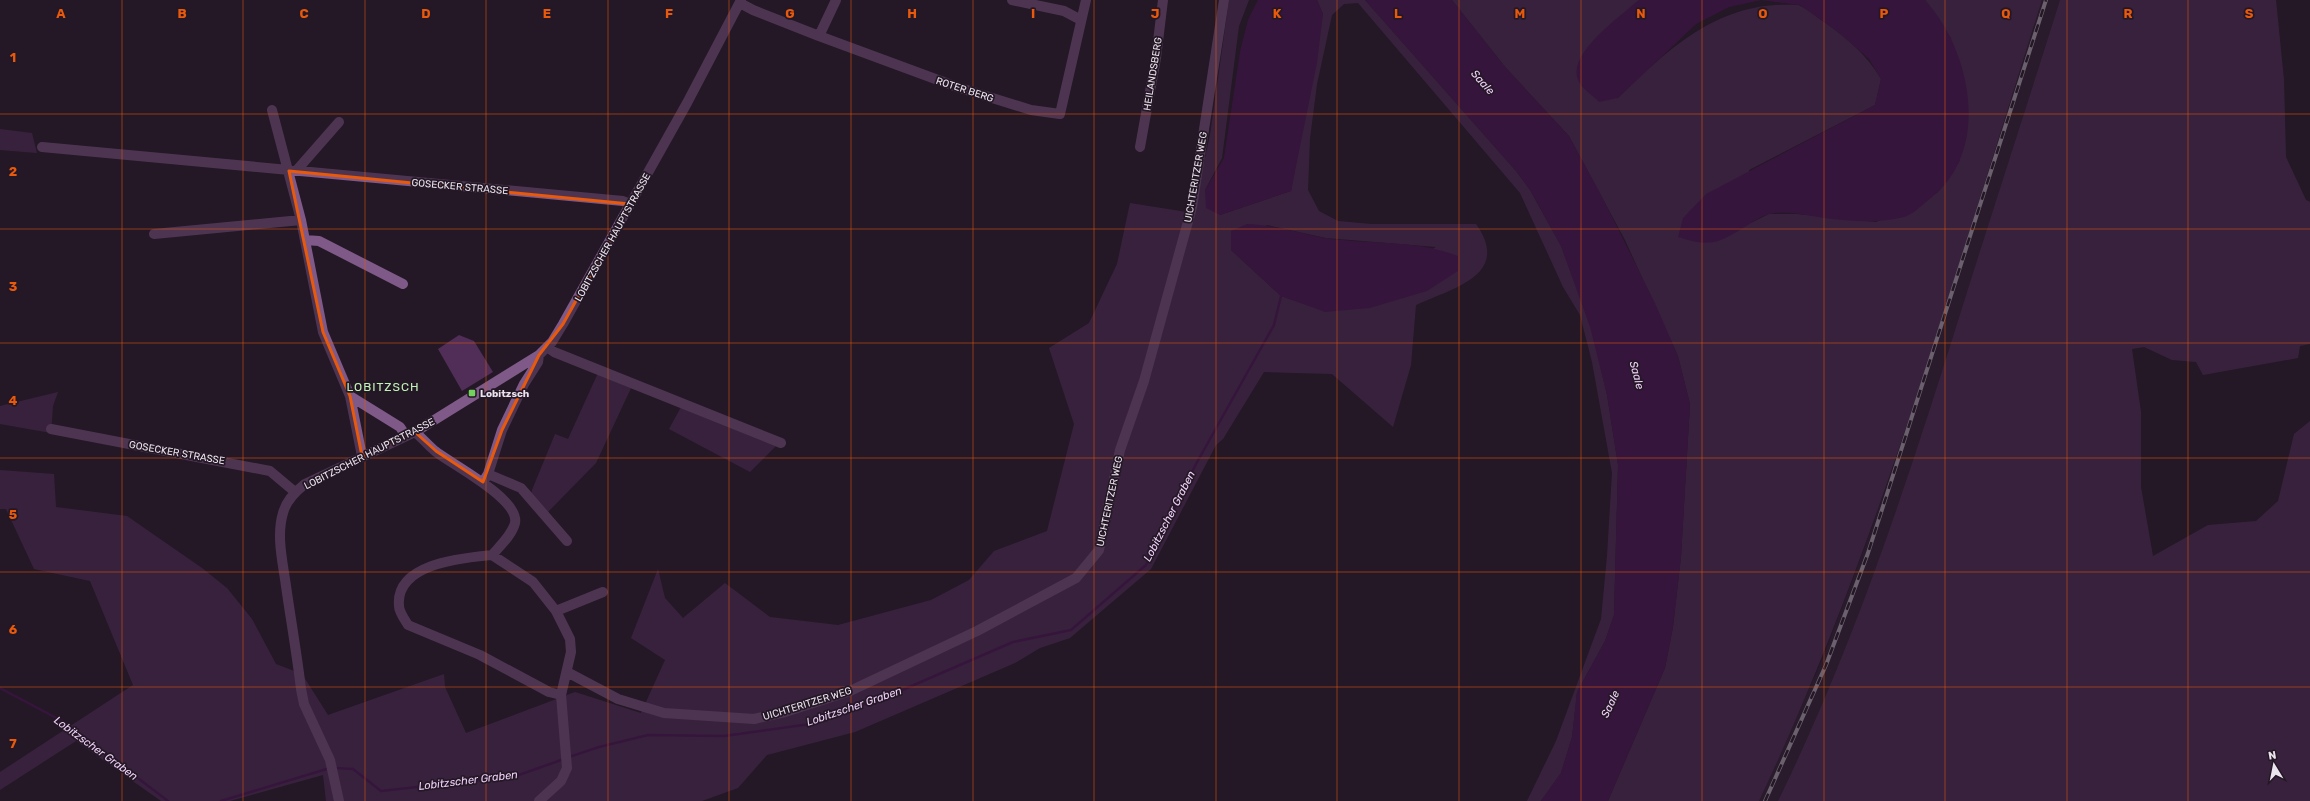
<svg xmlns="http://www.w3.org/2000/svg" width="2310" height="801" font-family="Rubik,sans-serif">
<rect width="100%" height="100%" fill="#241826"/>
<path fill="#2f1f32" d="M2042 0H2060L1916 455 1881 556 1839 667 1807 741 1778 801H1759L1822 660 1866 544 1899 450Z"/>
<path fill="#502e58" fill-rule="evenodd" d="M1229 0H1249L1239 26 1222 158 1205 190 1220 215 1291 191 1323 14 1317 0H1365L1516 171 1530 190 1561 246 1591 327 1607 395 1618 465 1614 615 1605 641 1577 692 1572 737 1561 773 1541 801H1527L1556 741 1601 619 1607 556 1612 473 1592 362 1580 315 1563 287 1520 193 1358 3 1344 4 1332 15 1317 84 1310 138 1308 190 1319 211 1338 221 1371 224H1476C1512 275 1453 288 1416 305L1411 365 1393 427 1332 374 1264 372 1223 439 1216 445 1151 569 1070 638 1040 648 1015 663 855 732 767 755 738 788 702 801H326L323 775 230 801H161L76 741 0 790V772L133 685 90 581 34 569 6 509H0V470L54 474 56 507 127 516 202 568 227 588 252 619 276 664 302 674 328 715 444 674 445 687 466 733 575 692 641 713 665 660 631 638 658 569 665 598 683 618 725 583 770 617 838 625 931 600 969 580 994 551 1047 531 1074 424 1049 348 1089 323 1117 264 1130 203 1193 213 1210 135ZM1267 225 1326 238 1436 247 1325 311 1281 296 1231 250Z
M1452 0H1639L1610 25 1618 98C1669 49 1718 0 1798 5 1807 8 1816 17 1824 22 1847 38 1866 54 1881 79L1875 105 1749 170 1751 223 1769 214H1796L1876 222 1937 193 1947 181 1960 160 1951 38 1925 0H2042C1956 270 1880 544 1759 801H1608L1665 668 1673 627 1681 557 1690 404 1678 356 1625 240 1569 136 1506 68Z
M2060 0H2276L2284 80 2286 157 2306 200 2310 202V344L2300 346 2298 358 2203 375 2196 362 2172 360 2144 347 2132 349 2141 412V487L2153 556 2208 525 2256 521 2278 501 2294 434 2310 421V801H1778C1856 642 1910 474 1963 305 1995 203 2028 102 2060 0Z
M0 129 32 133 37 153 0 150Z
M459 335 474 341 493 372 462 391 438 349Z
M598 373 631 388 596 463 548 512 531 496 532 490 555 434 568 439Z
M58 392 53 406 51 433 0 424V406Z
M681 407 777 445 750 472 669 429Z"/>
<path fill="#4d1259" d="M1258 0H1317L1323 14 1317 63 1291 191 1220 215 1206 208 1205 190 1224 158 1240 52 1248 20Z
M1365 0H1452L1506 68 1569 136 1599 191 1655 303 1678 356 1690 404 1681 557 1673 627 1665 668 1608 801H1541L1561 773 1572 737 1577 692 1605 641 1614 615 1618 465 1607 395 1590 327 1561 246 1530 190 1516 171Z
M1639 0H1925C1971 50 1992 150 1931 198 1923 204 1913 215 1904 217 1877 224 1850 221 1823 218 1807 215 1786 210 1769 214 1762 216 1754 221 1748 225 1719 243 1711 248 1678 237L1683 218 1706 194 1875 105 1881 79 1869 59 1838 32 1800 5 1761 0 1729 7 1696 24 1618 98 1599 102C1594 96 1583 90 1579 82 1564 55 1621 16 1639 0Z
M1247 224C1274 225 1299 233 1325 238 1369 245 1416 239 1458 256V271L1427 291 1370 308 1325 312 1281 296 1231 250V231Z"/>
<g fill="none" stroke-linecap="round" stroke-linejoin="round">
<path stroke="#4d1259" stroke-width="2.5" d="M0 688 64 722 168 801
M569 757 599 747 648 735 724 736 810 724 900 691 1013 642 1071 630 1146 565 1196 464 1274 325 1281 296
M335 768 353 769 381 791 516 776 564 759
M221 801 330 768"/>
<path stroke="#7f5988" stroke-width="10" d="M836 0 819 36 957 87 1031 110 1060 114 1086 0
M1012 0 1064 11 1081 20
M740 3 753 10 819 36
M272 110 301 220 323 332 350 396 362 456
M42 147 623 201 630 204
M1140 147 1156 58 1163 0
M296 171 339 122
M154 234 301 220
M305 240 319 241 403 284
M547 347 554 352 781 443
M350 396 400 427 406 436
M51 429 270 471 295 492
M415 432C422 438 428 445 435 451 451 464 520 499 515 523 512 535 500 546 492 555
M488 474 521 488 567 541
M483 482 488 474 502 430 524 384 538 362 539 355
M556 611 603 592
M567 672 618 699 664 713 754 719 785 712 850 691 977 631 1076 578 1099 550 1120 450 1144 381 1192 207 1224 0
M339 801 330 760 304 704 301 689C297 655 291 621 286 586 283 563 276 536 283 513 286 501 296 491 305 484L415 432 539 355 552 342 563 324 687 103 741 0
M539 801 561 781 567 768 561 695 571 652 570 639 556 611 533 582 492 555C463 558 395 563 399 606 399 612 405 620 408 625L480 655 549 692 561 695"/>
<g stroke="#c1b8c3" stroke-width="4">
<path id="rail" d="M1765 801 1826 665 1868 553 2046 0"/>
</g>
<use href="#rail" stroke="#241826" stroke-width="2.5" stroke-dasharray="8" stroke-linecap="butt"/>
</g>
<path d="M0 0H2310V801H0ZM289 171 630 204 563 324 539 355 502 430 483 482 436 451 415 432 362 456 350 396 323 332Z" fill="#241826" fill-opacity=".55" fill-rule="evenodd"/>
<path fill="none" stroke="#e8590c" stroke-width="3" stroke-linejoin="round" d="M289 171 630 204 563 324 539 355 502 430 483 482 436 451 415 432 362 456 350 396 323 332Z"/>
<path fill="none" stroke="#e8590c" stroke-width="1" stroke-opacity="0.55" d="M122 0V801M243 0V801M365 0V801M486 0V801M608 0V801M729 0V801M851 0V801M973 0V801M1094 0V801M1216 0V801M1337 0V801M1459 0V801M1581 0V801M1702 0V801M1824 0V801M1945 0V801M2067 0V801M2188 0V801M0 114H2310M0 229H2310M0 343H2310M0 458H2310M0 572H2310M0 687H2310"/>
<rect fill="#73d25d" stroke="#241826" stroke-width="1.5" x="468" y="389" width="8" height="8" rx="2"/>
<g text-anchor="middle" stroke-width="3.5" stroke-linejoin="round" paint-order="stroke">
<g font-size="10" fill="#ebe3ed" stroke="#241826">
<text transform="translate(1152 74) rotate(-81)" y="4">HEILANDSBERG</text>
<text transform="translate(965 89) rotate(18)" y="4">ROTER BERG</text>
<text transform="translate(1195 177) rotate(-80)" y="4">UICHTERITZER WEG</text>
<text transform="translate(460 186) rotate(5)" y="4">GOSECKER STRASSE</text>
<text transform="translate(612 237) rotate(-61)" y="4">LOBITZSCHER HAUPTSTRASSE</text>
<text transform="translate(177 452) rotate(10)" y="4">GOSECKER STRASSE</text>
<text transform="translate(369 453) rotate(-27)" y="4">LOBITZSCHER HAUPTSTRASSE</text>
<text transform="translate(1109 501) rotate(-78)" y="4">UICHTERITZER WEG</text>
<text transform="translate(807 703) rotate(-17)" y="4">UICHTERITZER WEG</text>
</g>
<g font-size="10" font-weight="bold" fill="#ebe3ed" stroke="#241826" text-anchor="start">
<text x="480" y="397">Lobitzsch</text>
</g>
<g font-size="11" font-style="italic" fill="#f1d1f9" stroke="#241826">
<text transform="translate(1483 82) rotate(48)" y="4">Saale</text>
<text transform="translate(1637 375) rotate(75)" y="4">Saale</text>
<text transform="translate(1169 516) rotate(-63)" y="4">Lobitzscher Graben</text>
<text transform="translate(1610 704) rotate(-65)" y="4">Saale</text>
<text transform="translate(854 706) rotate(-19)" y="4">Lobitzscher Graben</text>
<text transform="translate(96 748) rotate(36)" y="4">Lobitzscher Graben</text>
<text transform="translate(468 780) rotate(-7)" y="4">Lobitzscher Graben</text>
</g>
<g font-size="12" letter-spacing="1" fill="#bff3b4" stroke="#241826">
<text x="383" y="391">LOBITZSCH</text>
</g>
</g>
<g font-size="13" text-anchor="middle" font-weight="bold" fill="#e8590c" stroke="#241826" stroke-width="3.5" stroke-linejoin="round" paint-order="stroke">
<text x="61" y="18">A</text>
<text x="182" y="18">B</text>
<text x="304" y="18">C</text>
<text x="426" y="18">D</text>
<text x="547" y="18">E</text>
<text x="669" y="18">F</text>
<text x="790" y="18">G</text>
<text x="912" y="18">H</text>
<text x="1033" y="18">I</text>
<text x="1155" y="18">J</text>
<text x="1277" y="18">K</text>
<text x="1398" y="18">L</text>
<text x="1520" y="18">M</text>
<text x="1641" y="18">N</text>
<text x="1763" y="18">O</text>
<text x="1884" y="18">P</text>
<text x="2006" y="18">Q</text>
<text x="2128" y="18">R</text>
<text x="2249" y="18">S</text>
<text x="13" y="62">1</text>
<text x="13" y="176">2</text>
<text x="13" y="291">3</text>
<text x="13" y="405">4</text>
<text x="13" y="519">5</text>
<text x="13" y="634">6</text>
<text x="13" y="748">7</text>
</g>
<g transform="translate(2274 765) rotate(350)" stroke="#241826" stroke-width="3" paint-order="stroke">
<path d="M0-3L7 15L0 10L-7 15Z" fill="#ebe3ed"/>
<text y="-6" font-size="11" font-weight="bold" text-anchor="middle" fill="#ebe3ed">N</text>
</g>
</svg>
